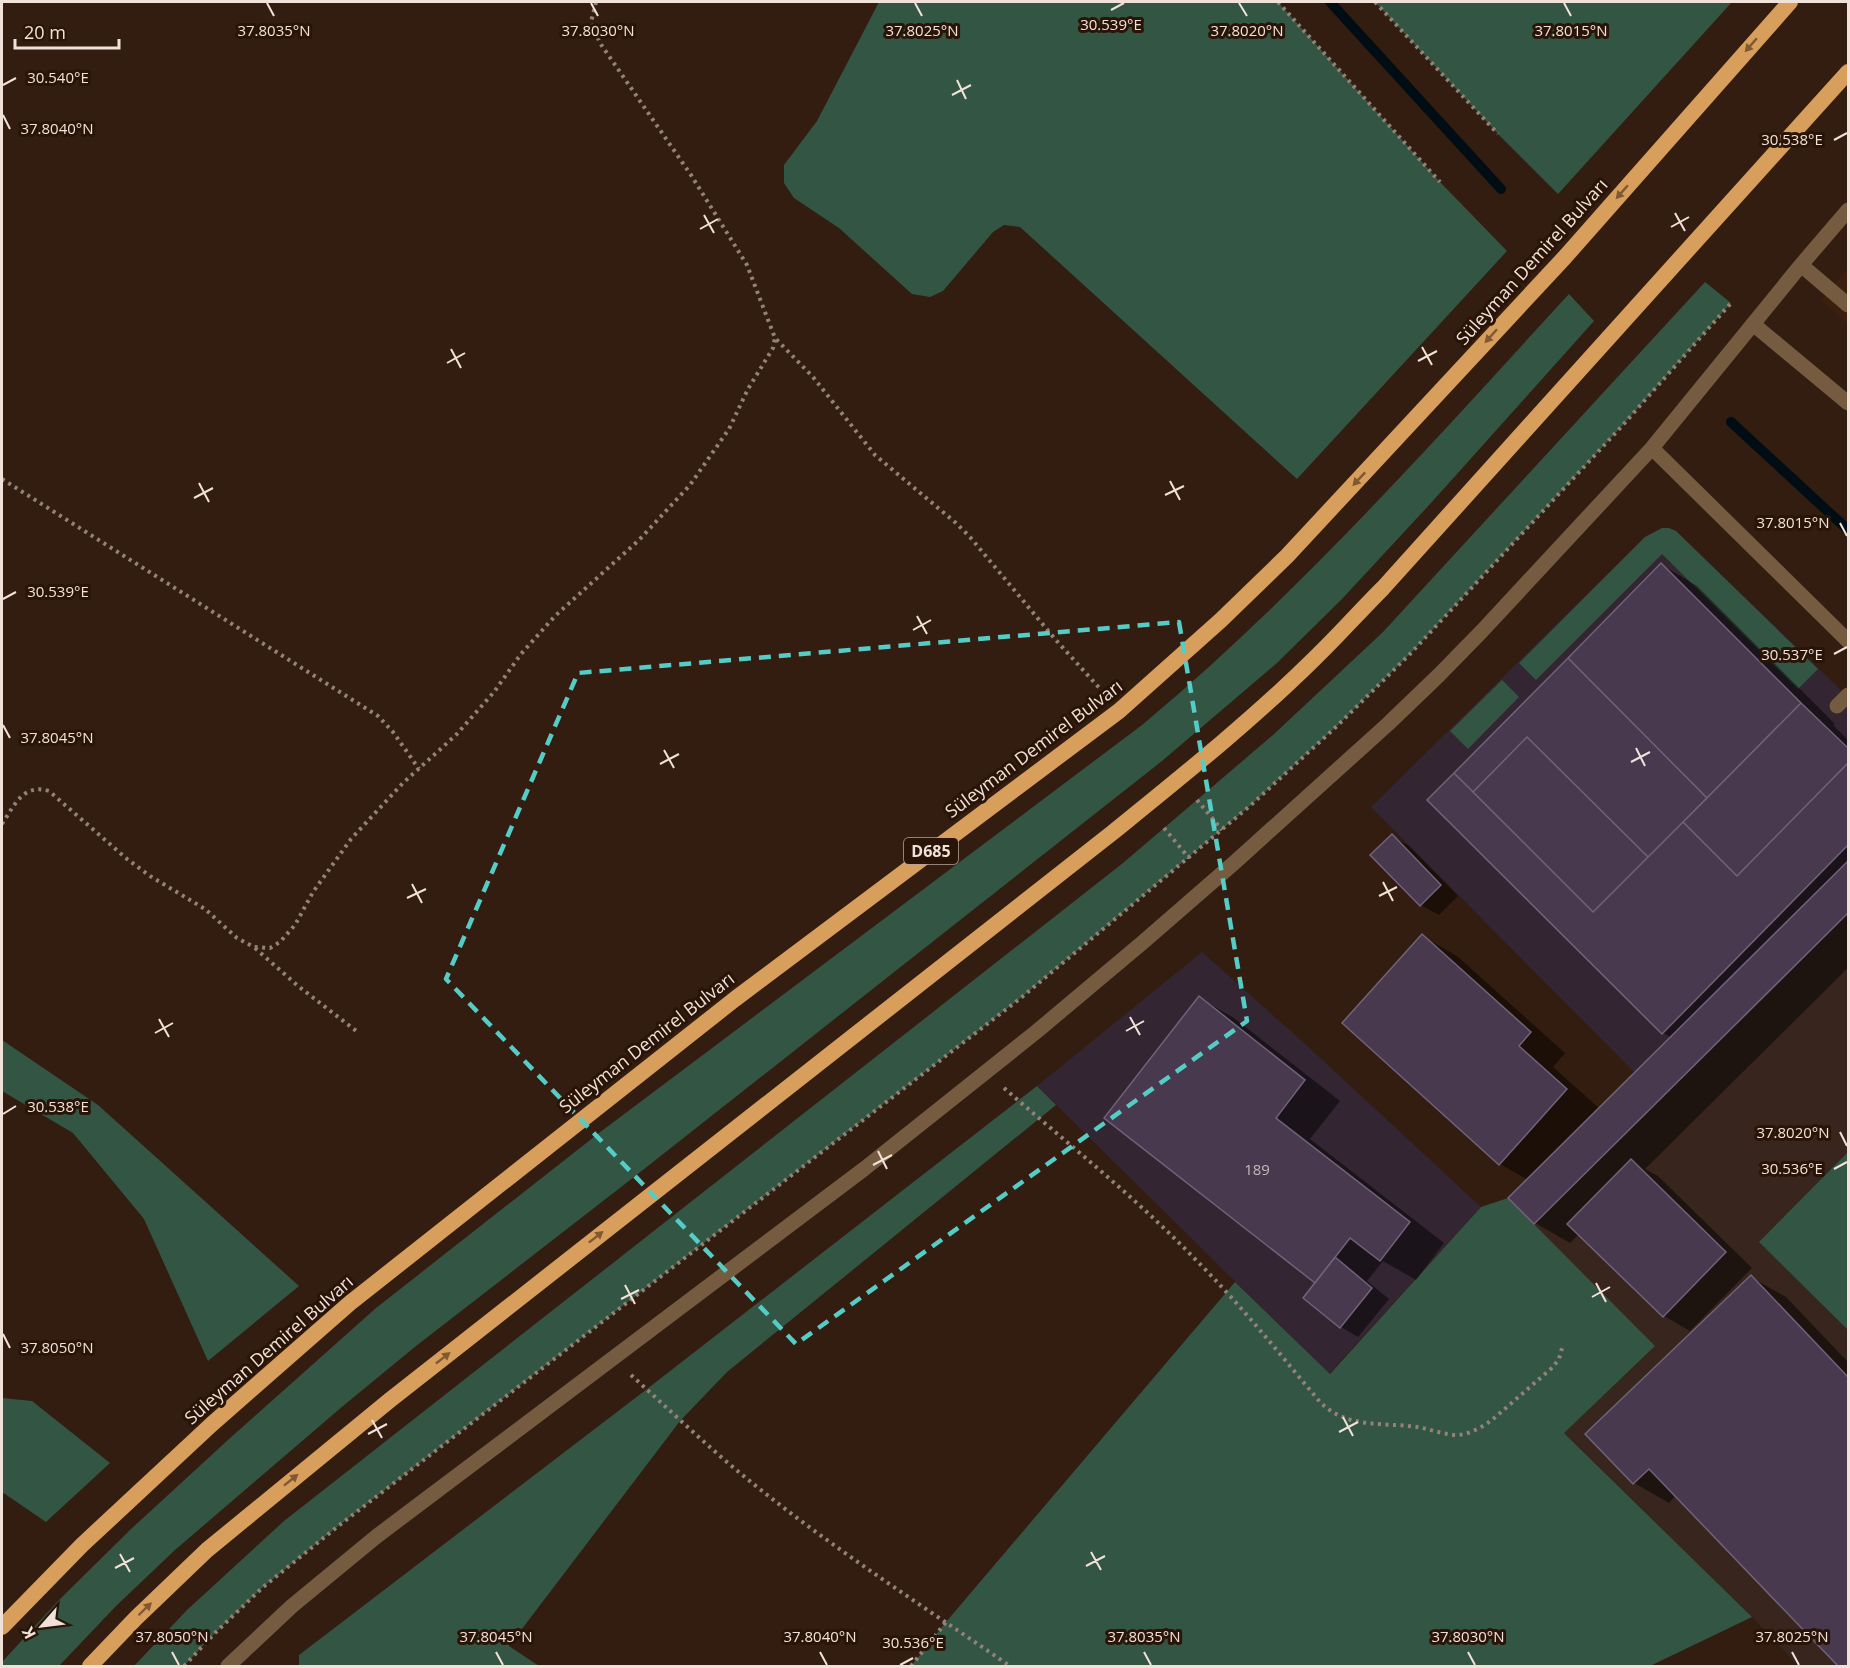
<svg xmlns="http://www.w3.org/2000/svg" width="1850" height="1668" font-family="'Open Sans',sans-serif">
<rect width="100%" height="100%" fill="#331d10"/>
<path fill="#332532" d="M1662 528H1669L1676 531 1848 697V861L1635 1073 1371 807 1645 537Z
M1202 952 1302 1041 1481 1207 1329 1374 1037 1086Z"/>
<path fill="#38261e" d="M1848 861V1152L1760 1242 1848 1330V1666H1799L1752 1617 1564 1432 1655 1346 1508 1198Z"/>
<path fill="#3c200e" d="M1848 268V324L1821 300Z"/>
<path fill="#354" d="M879 2H1278L1440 182 1507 251 1297 479 1020 227 1004 225 993 232 943 291 930 297 912 294 839 228 794 198 784 183V165L817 121Z
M1375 2H1732L1558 194 1498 134Z
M1705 282 1731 303 1622 426 1411 653 1337 726 1251 805 1022 997 337 1527 262 1588 215 1633 184 1666H134L187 1610 284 1521 1123 863 1273 735 1383 632Z
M1569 294 1594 321 1431 503 1342 599 1277 663 1162 761 634 1177 416 1346 343 1406 175 1550 116 1606 59 1666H2V1662L58 1601 130 1530 229 1439 376 1308 599 1133 1142 725C1299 594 1431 444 1569 294Z
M1662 528H1669L1676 531 1818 669 1798 689 1662 554 1536 680 1519 663 1645 537Z
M1502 680 1519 697 1468 749 1450 731Z
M2 1040 98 1105 299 1286 208 1361 144 1219 73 1133 2 1091Z
M1037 1086 1056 1105 727 1372 680 1421 509 1646 539 1666H299V1655L303 1652 647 1389Z
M1848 1152V1330L1759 1242Z
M1508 1198 1655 1346 1564 1433 1752 1617 1650 1666H911L946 1622 1235 1282 1330 1374 1481 1207Z
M2 1398 32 1401 110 1463 46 1522 2 1492Z"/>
<path fill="#0007" d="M1662 565 1697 586 1835 724 1833 725 1848 740V968L1645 1169 1658 1176 1752 1268 1690 1331 1664 1316 1579 1234 1570 1243 1535 1223 1528 1180 1500 1164 1345 1023 1422 936 1457 956 1565 1053 1553 1067 1600 1109 1672 1038 1663 1033Z
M1392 836 1409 846 1458 896 1439 915 1421 905 1372 855Z
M1199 998 1234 1018 1340 1101 1310 1139 1444 1243 1416 1280 1383 1261 1367 1281 1389 1299 1358 1337 1341 1327 1305 1298 1317 1282Z
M1751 1277 1786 1297 1848 1362V1666H1840L1676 1495 1669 1503 1634 1483Z"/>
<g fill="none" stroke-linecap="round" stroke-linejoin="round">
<path stroke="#000d14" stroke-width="10" d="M1330 2 1501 189
M1731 422 1848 530"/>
</g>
<path fill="#48394f" stroke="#72627a" stroke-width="1.5" d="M1661 563 1801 703 1707 798 1568 658Z
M1568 658 1707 798 1648 857 1527 737 1473 792 1454 773Z
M1801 703 1848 748V763L1737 876 1683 822Z
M1527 737 1648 857 1593 912 1473 792Z
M1848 763V845L1662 1034 1427 800 1454 773 1593 912 1683 822 1737 876Z
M1392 834 1441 885 1420 906 1370 855Z
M1848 861V913L1534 1224 1508 1198Z
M1422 934 1531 1032 1519 1046 1567 1089 1499 1165 1342 1023Z
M1199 996 1305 1080 1276 1118 1410 1222 1380 1261 1350 1238 1315 1283 1104 1118Z
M1631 1159 1726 1252 1663 1317 1567 1224Z
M1335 1257 1372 1288 1340 1328 1303 1298Z
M1751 1275 1848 1377V1666H1838L1649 1469 1633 1484 1585 1434Z"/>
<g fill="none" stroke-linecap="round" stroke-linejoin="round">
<path stroke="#948277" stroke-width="4" stroke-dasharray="3 4.5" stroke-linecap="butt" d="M596 2 591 22 600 43 691 175 747 265 775 338 813 377 875 455 956 523 970 537 1055 639 1103 692
M1278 2 1440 182
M1375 2 1498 134
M2 479 378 716 393 732 419 769
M1197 800 1222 830
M2 824C14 806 23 783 49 791L127 859 150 876 205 909 237 938 254 947 270 948 280 942 295 925 313 892 351 839 403 783 456 735 494 692 521 654 555 616 639 540 690 485 729 429 748 389 773 348 775 338
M1164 828 1189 858
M255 948 298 986 359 1033
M1004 1088C1068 1144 1135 1197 1194 1258 1239 1303 1279 1353 1320 1402 1347 1429 1382 1422 1417 1427 1430 1429 1444 1435 1458 1435 1470 1434 1482 1427 1492 1420L1553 1367 1559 1359 1562 1348
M631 1375C674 1414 715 1454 761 1490 840 1553 927 1609 1010 1666
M184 1666 215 1633 262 1588 337 1527 1022 997 1251 805 1337 726 1411 653 1622 426 1731 303
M911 1666 946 1622"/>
<path stroke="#755c40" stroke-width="15" d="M1753 324 1848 403
M1837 706 1848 695"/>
<path stroke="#755c40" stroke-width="15" d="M1801 265 1848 305
M1652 448 1848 641
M228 1666 292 1606 377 1536 864 1169 1036 1032 1142 943 1234 863 1388 724 1439 675 1482 631 1652 448 1801 265 1848 210"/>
<path stroke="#d89e5c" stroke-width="16" d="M2 1627 82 1545 212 1424 350 1303 735 999 1119 711 1221 620 1287 556 1565 257 1790 2
M90 1666 136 1618 207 1550 390 1400 1112 833C1181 777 1250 722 1313 660 1337 637 1359 612 1383 588L1848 72"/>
</g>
<defs><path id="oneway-solid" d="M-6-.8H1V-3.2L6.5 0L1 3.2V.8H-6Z" transform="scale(1.5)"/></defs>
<g fill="#805932">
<use href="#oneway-solid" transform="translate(1751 45) rotate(131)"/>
<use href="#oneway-solid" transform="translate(1622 192) rotate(131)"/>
<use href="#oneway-solid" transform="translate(1491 336) rotate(132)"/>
<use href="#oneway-solid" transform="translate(1359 479) rotate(133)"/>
<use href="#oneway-solid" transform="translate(596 1237) rotate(-38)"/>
<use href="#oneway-solid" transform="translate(443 1358) rotate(-38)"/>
<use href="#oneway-solid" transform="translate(291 1480) rotate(-39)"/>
<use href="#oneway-solid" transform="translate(145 1609) rotate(-44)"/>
</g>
<path fill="none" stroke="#55cdc6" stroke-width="4.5" stroke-dasharray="12 8" stroke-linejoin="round" d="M1179 622 1247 1021 796 1344 446 979 578 673Z"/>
<path fill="none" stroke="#f1e2d9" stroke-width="2" d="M267 3 274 16M591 3 598 16M915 3 922 16M1239 3 1247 16M1564 3 1571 16M1111 10 1124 3M957 80 966 99M3 85 16 78M952 95 971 85M3 115 10 129M1834 140 1847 133M1675 213 1685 231M704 215 714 233M1671 227 1689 217M700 229 718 219M1422 347 1432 365M451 349 461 368M1418 361 1437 351M447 363 465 353M1170 481 1180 500M199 483 209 502M1165 495 1184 486M194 498 213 488M1840 523 1847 536M3 599 16 592M917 616 927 634M913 630 931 620M1834 654 1847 647M3 725 10 738M1636 748 1645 766M664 750 674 768M1631 762 1650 752M660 764 679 754M1383 882 1393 901M412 884 422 903M1379 896 1397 887M407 898 426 889M1130 1017 1140 1035M159 1019 169 1037M1126 1031 1144 1021M155 1033 173 1023M3 1114 16 1106M1840 1132 1847 1146M878 1151 887 1169M873 1165 892 1155M1834 1169 1847 1162M1596 1283 1606 1302M625 1285 635 1304M1592 1297 1610 1287M621 1299 639 1290M3 1334 10 1348M1343 1417 1353 1436M372 1420 382 1438M1339 1432 1358 1422M368 1434 387 1424M1091 1552 1101 1570M120 1554 130 1572M1086 1566 1105 1556M115 1568 134 1558M172 1652 179 1665M496 1652 503 1665M820 1652 827 1665M1144 1652 1151 1665M1468 1652 1475 1665M1792 1652 1799 1665M900 1665 913 1658"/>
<g text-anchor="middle" stroke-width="6" stroke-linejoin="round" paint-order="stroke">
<g font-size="15" fill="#c7b8b6">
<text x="1257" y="1175">189</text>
</g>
<rect fill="#291407" stroke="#b5a49a" stroke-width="1.5" x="904" y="838" width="54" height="26" rx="4.5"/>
<g font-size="16" font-weight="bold" fill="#f1e2d9">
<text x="931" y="857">D685</text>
</g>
<g font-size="18" fill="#f1e2d9" stroke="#291407">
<text transform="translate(1532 262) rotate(-48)" y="6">Süleyman Demirel Bulvarı</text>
<text transform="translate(1034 749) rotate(-37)" y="6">Süleyman Demirel Bulvarı</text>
<text transform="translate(647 1043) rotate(-38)" y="6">Süleyman Demirel Bulvarı</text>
<text transform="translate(269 1350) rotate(-41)" y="6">Süleyman Demirel Bulvarı</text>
</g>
</g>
<g font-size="15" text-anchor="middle" fill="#f1e2d9" stroke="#291407" stroke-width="6" stroke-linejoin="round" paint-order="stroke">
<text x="1111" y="30">30.539°E</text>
<text x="274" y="36">37.8035°N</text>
<text x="598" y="36">37.8030°N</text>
<text x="922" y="36">37.8025°N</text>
<text x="1247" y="36">37.8020°N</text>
<text x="1571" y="36">37.8015°N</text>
<text x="58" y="83">30.540°E</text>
<text x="57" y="134">37.8040°N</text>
<text x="1792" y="145">30.538°E</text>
<text x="1793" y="528">37.8015°N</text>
<text x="58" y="597">30.539°E</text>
<text x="1792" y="660">30.537°E</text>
<text x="57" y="743">37.8045°N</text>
<text x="58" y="1112">30.538°E</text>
<text x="1793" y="1138">37.8020°N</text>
<text x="1792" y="1174">30.536°E</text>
<text x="57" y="1353">37.8050°N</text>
<text x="172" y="1642">37.8050°N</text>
<text x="496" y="1642">37.8045°N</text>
<text x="820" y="1642">37.8040°N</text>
<text x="1144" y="1642">37.8035°N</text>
<text x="1468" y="1642">37.8030°N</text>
<text x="1792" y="1642">37.8025°N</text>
<text x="913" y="1648">30.536°E</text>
</g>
<rect width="1850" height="1668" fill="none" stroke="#f1e2d9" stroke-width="6"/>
<g transform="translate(42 1626) rotate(242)" stroke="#291407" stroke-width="4.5" paint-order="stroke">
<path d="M0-4.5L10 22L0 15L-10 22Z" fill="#f1e2d9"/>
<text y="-9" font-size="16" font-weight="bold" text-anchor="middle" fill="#f1e2d9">K</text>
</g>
<path d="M15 39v9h104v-9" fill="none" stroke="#f1e2d9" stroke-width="3"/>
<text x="24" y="39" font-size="18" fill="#f1e2d9" stroke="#291407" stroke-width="4.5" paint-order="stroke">20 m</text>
</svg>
